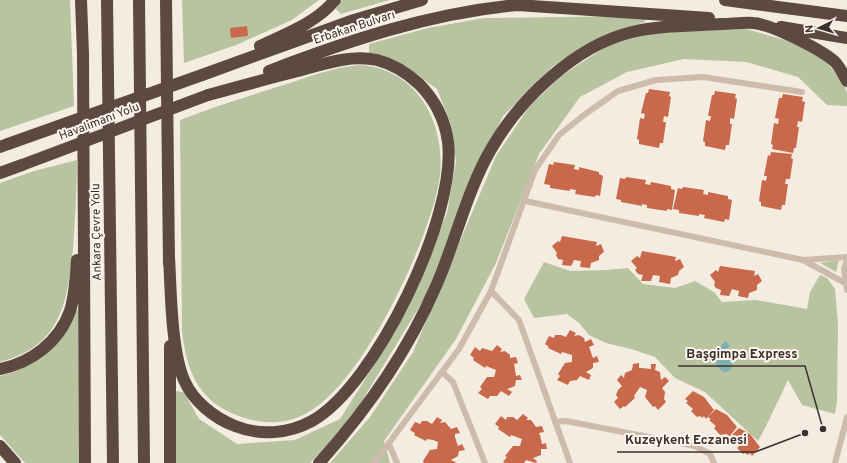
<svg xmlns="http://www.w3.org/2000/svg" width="847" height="463" font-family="Overpass,sans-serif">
<rect width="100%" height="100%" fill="#f4ebe1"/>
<path fill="#b8c4a0" d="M0 0H70L74 106 0 131Z
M182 0H319L292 20 236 45 184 63Z
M342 0H390L341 14 336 9Z
M644 16 645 22 622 29 581 48 552 67 503 116 460 211 424 299 351 419 310 463H172L175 391 184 392 199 419 237 444 295 440 340 419 395 332 447 213 456 161 450 122 437 89 404 66 369 54V44L428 28 484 18Z
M735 26 785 40 820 55 843 81 847 93V106L827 105 798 77 746 62 684 59 627 72 580 97 539 154 496 263 456 339 384 441 390 463H330L370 417 413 352 496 156 529 107 561 76 615 41 650 33Z
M360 65C420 69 448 128 439 182 428 243 362 386 305 414 282 426 257 424 234 414 197 399 186 368 182 331L180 120C213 107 246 97 280 86 306 78 333 67 360 65Z
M77 160C77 190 75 219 73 249 67 304 61 346 0 362V183L34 171Z
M839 260 836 272 820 263Z
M544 262 570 271 606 270 628 268 643 284 675 288 695 281 714 292 722 302 756 300 807 309 810 292 820 275 827 278 835 289 838 325 837 401 835 414 802 405 788 380C778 401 769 421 758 441L705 392 675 378 655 357 631 349 606 343 589 335 579 323 567 314 534 318 524 299Z
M74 310H81V463H25L0 435V376L14 372 32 363Z"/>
<path fill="#7fb0b2" d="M726 341 730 346 725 350 724 355 733 361 731 370 725 372C710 367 715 349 726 341Z"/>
<path fill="#c8694b" d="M247 26 248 36 231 38 230 28Z
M649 89 670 92 669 96 671 97 668 117 664 116 663 122H666L663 143H660L659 148 639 144V140L637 139 640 118 644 119 645 114 641 113 646 93H648Z
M715 91 736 94 735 98 737 99 734 119 730 118V124H732L729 145H726L725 150 705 146V142L703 141 706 120 710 121 711 116H708L712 95H714Z
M783 94 803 97 802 101 805 102 802 122 798 121 797 127H799L796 148H794L793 153 772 149 773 145 771 144 774 123 778 124 779 119 775 118 779 98H782Z
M771 152 792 154 791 158 793 159 790 179H786L785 184H788L785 205H782L781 210 761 206V202L759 201 762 180 766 181 767 176H764L768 155 770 156Z
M554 162 575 165 574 169 579 170V167L599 172V174L603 176 600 196 596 195 595 197 575 194 576 190 570 189V191L550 188V185L544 184 549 164 553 165Z
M626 177 646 180 645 184 650 185 651 182 671 186V189L675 190 672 210 667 209V211L647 208V205L642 204V206L621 202V200L616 199 620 178 625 179Z
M683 187 704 190 703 194 708 195V192L728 196V199L732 200 729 220 725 219 724 222 704 218 705 215 699 214V216L679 213V210L673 209 678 188 682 189Z
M562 236 597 242 596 246 601 244 604 252 599 256V260L591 263 590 268 580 267 581 261 574 260 571 266 562 265 563 260 558 259 556 255 557 253 552 246 558 241 560 242Z
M642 251 676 257 675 261 680 259 684 267 679 271 678 275 671 278 670 284 659 282 660 276 653 275 651 281H641L643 275 638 274 635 270 637 268 631 261 637 256 640 258Z
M720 266 755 271 754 276 758 274 762 281 757 285V290L749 293 748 298 738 296 739 291 732 289 729 296 720 295 721 290 716 288 714 285 715 282 710 275 716 270 718 272Z
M570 330 576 333 574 336 579 335 584 338 585 342 591 339 594 345 589 347 593 358 597 356 599 362 593 363V368L586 372 591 375 589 380 580 376 577 380 570 381 568 385 557 380 560 376 558 374 565 363 572 362V355L562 352 561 354 548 348 549 347 545 344 549 336 554 338 555 335H561L566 337Z
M497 345 502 349 500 352 505 351 510 355V358L516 357 518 363 514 364 516 376 520 375 522 380H516L515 386 507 389 512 392 509 396 501 391 497 396H490L488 399 478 393 482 389 480 387 487 377H494L496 370 486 366 485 368 473 360 474 358 470 355 475 347 480 351 482 348 492 351Z
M639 363V368H641L651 369V364H656L655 370 660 372 661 380 665 377 669 381 662 388 665 392 664 399 666 402 658 410 655 406 653 407 645 397 647 390 640 387 634 396 635 398 625 407 624 406 620 409 614 402 618 398 616 395 618 390 622 386 617 380 621 375 624 378 625 373 632 370 633 364Z
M693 391 704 397 714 410 706 419 704 416 702 418 700 416 697 417 691 411 693 409 686 403 688 401 685 399Z
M716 409 727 415 737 427 729 437 727 434 720 435 714 428 716 426 709 420 711 419 708 417Z
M523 414 528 418 526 420H531L536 427 542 426 544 432 539 433 540 435 542 444 546 443 547 449H541V455L533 458 537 461 536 463 526 460 524 463H505L503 462 507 457 505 456 513 446H520L522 439 511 435 510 437 498 429 499 427 495 424 501 416 506 420 507 417H513L517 420Z
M437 417 442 420 440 423 445 422 451 429 457 427 460 433 455 434V437L458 446 462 444 465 450 459 451 458 456 451 460 457 463H424L423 461 430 450 437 449 438 442 433 440 427 439 426 441 414 435 415 433 410 430 415 422 420 424 422 421H427L432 424Z
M739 428 750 434 760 447 752 456 750 453 748 455 745 453 743 454 737 448 739 446 732 440 734 438 731 436Z"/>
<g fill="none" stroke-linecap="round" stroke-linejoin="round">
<path stroke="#cdbbac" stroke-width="6" d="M525 201 803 260 847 284
M803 260 847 257
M847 260 844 269 847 290
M491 291 519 320 570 463
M442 372 453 382 485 463
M555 422 566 421 695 446 710 454 714 463
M389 444 397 463
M374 463 459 349 491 291 535 170 559 135 584 115 618 91 656 80 703 77 802 92
M835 463 847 417"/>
<path stroke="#5c4a42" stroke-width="12" d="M81 0 83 54 85 463
M107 0 113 463
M139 0 144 463
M166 0 169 264
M725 0 847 16
M781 27 847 38
M260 46C286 34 316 23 335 0
M269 71C350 40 431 13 517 5L709 18
M202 75 354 20 422 0
M0 147 8 144
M0 173 22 165
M169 257C171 291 171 349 184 380 193 401 214 418 235 426 260 436 288 434 312 421 376 385 457 215 448 142 445 120 435 100 419 84 407 73 393 64 377 60 349 54 321 65 294 72 266 79 237 87 208 95
M170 346V463
M0 369C31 363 59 342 70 311 75 295 76 277 77 260
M0 446 15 463
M319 463C366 411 408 351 436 286 455 243 467 191 490 151 518 101 574 46 632 32 661 25 691 26 722 24 732 24 743 22 753 23 771 24 820 49 834 61 840 66 843 75 847 81"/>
<path stroke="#5c4a42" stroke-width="12" d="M8 144 202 75
M22 165 208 95"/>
</g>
<g text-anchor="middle" stroke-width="4" stroke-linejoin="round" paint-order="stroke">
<g font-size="12" fill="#3b302b" stroke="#fbf5ee">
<text transform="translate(354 27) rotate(-18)" y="4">Erbakan Bulvarı</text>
<text transform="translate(99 121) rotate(-21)" y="4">Havalimanı Yolu</text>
<text transform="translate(96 232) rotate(-91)" y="4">Ankara Çevre Yolu</text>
</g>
</g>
<path fill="none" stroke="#3b302b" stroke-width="1.5" d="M823 429L805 366H678M805 433L755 452H617"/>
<g fill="#3b302b" stroke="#fbf5ee" stroke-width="1.5">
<circle cx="823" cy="429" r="4"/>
<circle cx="805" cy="433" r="4"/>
</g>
<g font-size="13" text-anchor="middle" font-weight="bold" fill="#3b302b" stroke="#fbf5ee" stroke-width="4" stroke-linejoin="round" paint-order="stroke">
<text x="742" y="358">Başgimpa Express</text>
<text x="686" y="444">Kuzeykent Eczanesi</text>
</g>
<g transform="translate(819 28) rotate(265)" stroke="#fbf5ee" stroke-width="3" paint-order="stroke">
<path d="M0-3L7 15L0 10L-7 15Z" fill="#3b302b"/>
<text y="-6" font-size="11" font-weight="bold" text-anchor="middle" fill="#3b302b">N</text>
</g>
</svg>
